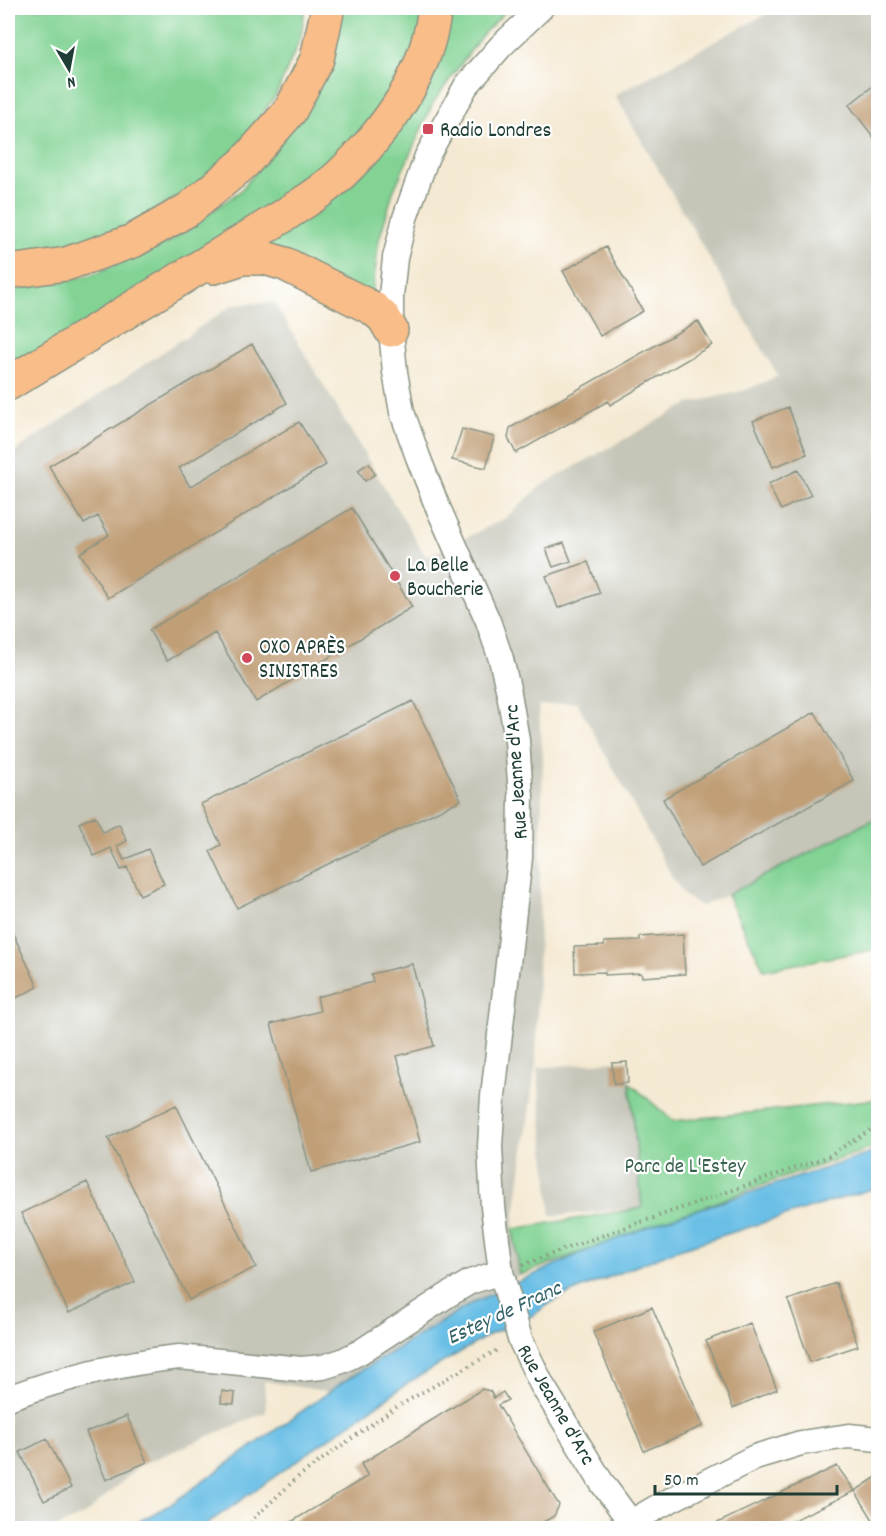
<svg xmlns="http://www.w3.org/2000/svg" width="886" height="1536" font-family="Dekko,sans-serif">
<rect width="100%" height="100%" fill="#fff"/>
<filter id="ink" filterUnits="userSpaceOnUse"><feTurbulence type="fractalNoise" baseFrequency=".0167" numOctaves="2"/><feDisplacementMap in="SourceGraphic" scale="12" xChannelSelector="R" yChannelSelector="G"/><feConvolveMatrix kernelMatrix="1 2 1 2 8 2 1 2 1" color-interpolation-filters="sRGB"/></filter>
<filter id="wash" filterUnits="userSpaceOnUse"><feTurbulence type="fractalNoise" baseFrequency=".008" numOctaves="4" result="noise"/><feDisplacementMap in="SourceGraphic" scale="24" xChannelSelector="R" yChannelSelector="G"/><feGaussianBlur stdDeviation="1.35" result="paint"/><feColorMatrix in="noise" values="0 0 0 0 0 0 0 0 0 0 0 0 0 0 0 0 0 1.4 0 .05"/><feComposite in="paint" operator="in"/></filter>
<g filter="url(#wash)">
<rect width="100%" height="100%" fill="#f4e9d2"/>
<path fill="#c5c5b8" d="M777 8H878V817L727 895 701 906 685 896 674 880 577 702 538 706 543 756 536 1062 513 1229 520 1275 386 1355 330 1392 264 1381 266 1412 141 1465 84 1515 55 1528H8V456L233 305 274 302 426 557 506 518 542 485 688 404 746 390 778 376 615 95Z
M628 1060 642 1208 551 1216 537 1068Z"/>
<path fill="#82d394" stroke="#508864" stroke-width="1.5" d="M8 8H305L301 37 276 95 235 150 189 190 128 226 63 251 8 256Z
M337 8H427L412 65 332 171 8 371V290H13L91 275 169 242 240 191 297 122Z
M443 8H509L482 35 433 103 393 192 379 240 372 296 251 248 310 211Z
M878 817V949L764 970 727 895Z
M630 1083 673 1121 878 1099V1146L776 1180 520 1275 513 1229 642 1208Z"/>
<path fill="#6abfe6" stroke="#447e8d" stroke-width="1.5" d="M878 1151V1187L676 1250 558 1298 533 1315 491 1334 411 1381 201 1528H127L171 1504 346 1380 474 1302 579 1254 662 1221Z"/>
<g id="blocks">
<path fill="#c09e76" d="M878 82V143L849 105Z
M606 247 643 311 600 336 563 271Z
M698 321 712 345 610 405 608 401 516 453 508 438 510 428Z
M252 344 287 403 179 468 190 487 299 422 326 465 108 598 80 553 109 535 98 516 84 524 49 466Z
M788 407 807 454 773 467 753 421Z
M462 429 494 437 486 468 452 460Z
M369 463 375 474 365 481 358 470Z
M798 470 811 495 781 510 768 484Z
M352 508 412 607 256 702 215 633 167 661 149 630Z
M564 543 571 561 553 567 546 549Z
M588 562 600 593 558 608 546 576Z
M413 701 461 800 237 908 210 851 221 845 201 804Z
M815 712 854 781 700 867 663 799Z
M95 816 103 832 119 824 127 841 117 846 124 860 148 849 164 884 140 895 127 867 121 870 111 848 94 856 79 823Z
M8 923 38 987 8 1002Z
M683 934 685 974 642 977 641 973 605 975V972L575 973 574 947 604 946V942L640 941V937Z
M412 964 434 1046 397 1056 420 1142 311 1172 271 1024 320 1011 317 997 373 982 371 974Z
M627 1062 628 1083 614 1084 612 1063Z
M176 1105 256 1267 189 1300 108 1138Z
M87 1182 135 1282 69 1313 21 1213Z
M836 1283 858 1346 810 1362 788 1300Z
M652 1307 703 1426 644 1451 593 1332Z
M750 1323 777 1389 733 1408 706 1341Z
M482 1389 490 1391 494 1398 503 1392 508 1400 498 1405 559 1505 554 1516 533 1528H281L368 1476 361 1464Z
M222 1391 235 1393 234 1404 221 1403Z
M127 1416 147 1462 106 1480 86 1432Z
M47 1439 71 1488 44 1501 20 1452Z
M837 1466 855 1491 777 1528H707Z
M878 1476V1520L875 1523 855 1491Z"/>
</g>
</g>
<g filter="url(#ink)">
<use href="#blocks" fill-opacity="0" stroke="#8a9383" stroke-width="1.5"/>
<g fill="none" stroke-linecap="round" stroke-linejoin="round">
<g stroke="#8a9383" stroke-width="27">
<path id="minor" d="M541 8 501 46 466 86 427 156 405 218 395 258 391 296V330L395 372 402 412 418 457 436 503 488 621 501 659 509 693 517 740 521 797 520 858 493 1096 490 1147 493 1207 501 1272 520 1339 542 1385 602 1483 635 1528
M8 1398C63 1378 121 1363 179 1357L301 1369 323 1367 342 1361 360 1352 448 1295 470 1282 501 1272
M621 1528 659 1506 755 1457 801 1443 849 1436 878 1439"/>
</g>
<g stroke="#8a9383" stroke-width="36">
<path id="highway" d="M214 267 242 258H265L285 264 374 309 384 318 391 330
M8 272 66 264 133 241 189 209 244 163 290 111 317 59 327 12 326 8
M8 384 285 215C299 205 314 197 327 186 342 175 354 161 367 147 403 105 428 64 435 8"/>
</g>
<path stroke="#8a9383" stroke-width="4" stroke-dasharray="1.5 4.5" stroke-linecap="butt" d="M523 1265 570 1247 827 1157 878 1125
M247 1528 255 1517 299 1476 393 1409 499 1349"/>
<use href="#minor" stroke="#fff" stroke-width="24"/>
<use href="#highway" stroke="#f8bd89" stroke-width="33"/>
</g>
</g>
<g fill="#d1495b" stroke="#fff" stroke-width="2">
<rect x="422" y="123" width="12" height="12" rx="3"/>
<circle cx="395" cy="576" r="6"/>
<circle cx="247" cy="658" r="6"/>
</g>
<g text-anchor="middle" stroke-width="4.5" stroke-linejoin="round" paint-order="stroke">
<g font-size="21" fill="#1f3d34" stroke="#fff" text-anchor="start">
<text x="440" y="136">Radio Londres</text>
<text x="407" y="571">La Belle<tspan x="407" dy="24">Boucherie</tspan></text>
<text x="259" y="653">OXO APRÈS<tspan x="259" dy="24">SINISTRES</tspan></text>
</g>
<g font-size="21" fill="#1f3d34" stroke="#fff">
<text transform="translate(515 772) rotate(-94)" y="7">Rue Jeanne d'Arc</text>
<text transform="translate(557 1404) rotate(60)" y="7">Rue Jeanne d'Arc</text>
</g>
<g font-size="21" fill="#38624c" stroke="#fff">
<text x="685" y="1172">Parc de L'Estey</text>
</g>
<g font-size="22" font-style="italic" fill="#366469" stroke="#fff">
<text transform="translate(503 1311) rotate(-25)" y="8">Estey de Franc</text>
</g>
</g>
<rect width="886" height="1536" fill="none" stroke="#fff" stroke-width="30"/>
<g transform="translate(69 69) rotate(170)" stroke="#ffffff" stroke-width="4.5" paint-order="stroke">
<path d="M0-4.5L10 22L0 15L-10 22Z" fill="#1f3d34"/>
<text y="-9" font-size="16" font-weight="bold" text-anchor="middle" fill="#1f3d34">N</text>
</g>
<path d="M655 1485v9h182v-9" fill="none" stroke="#1f3d34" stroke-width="3"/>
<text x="664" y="1485" font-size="18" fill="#1f3d34" stroke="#ffffff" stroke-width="4.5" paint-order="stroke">50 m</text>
</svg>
